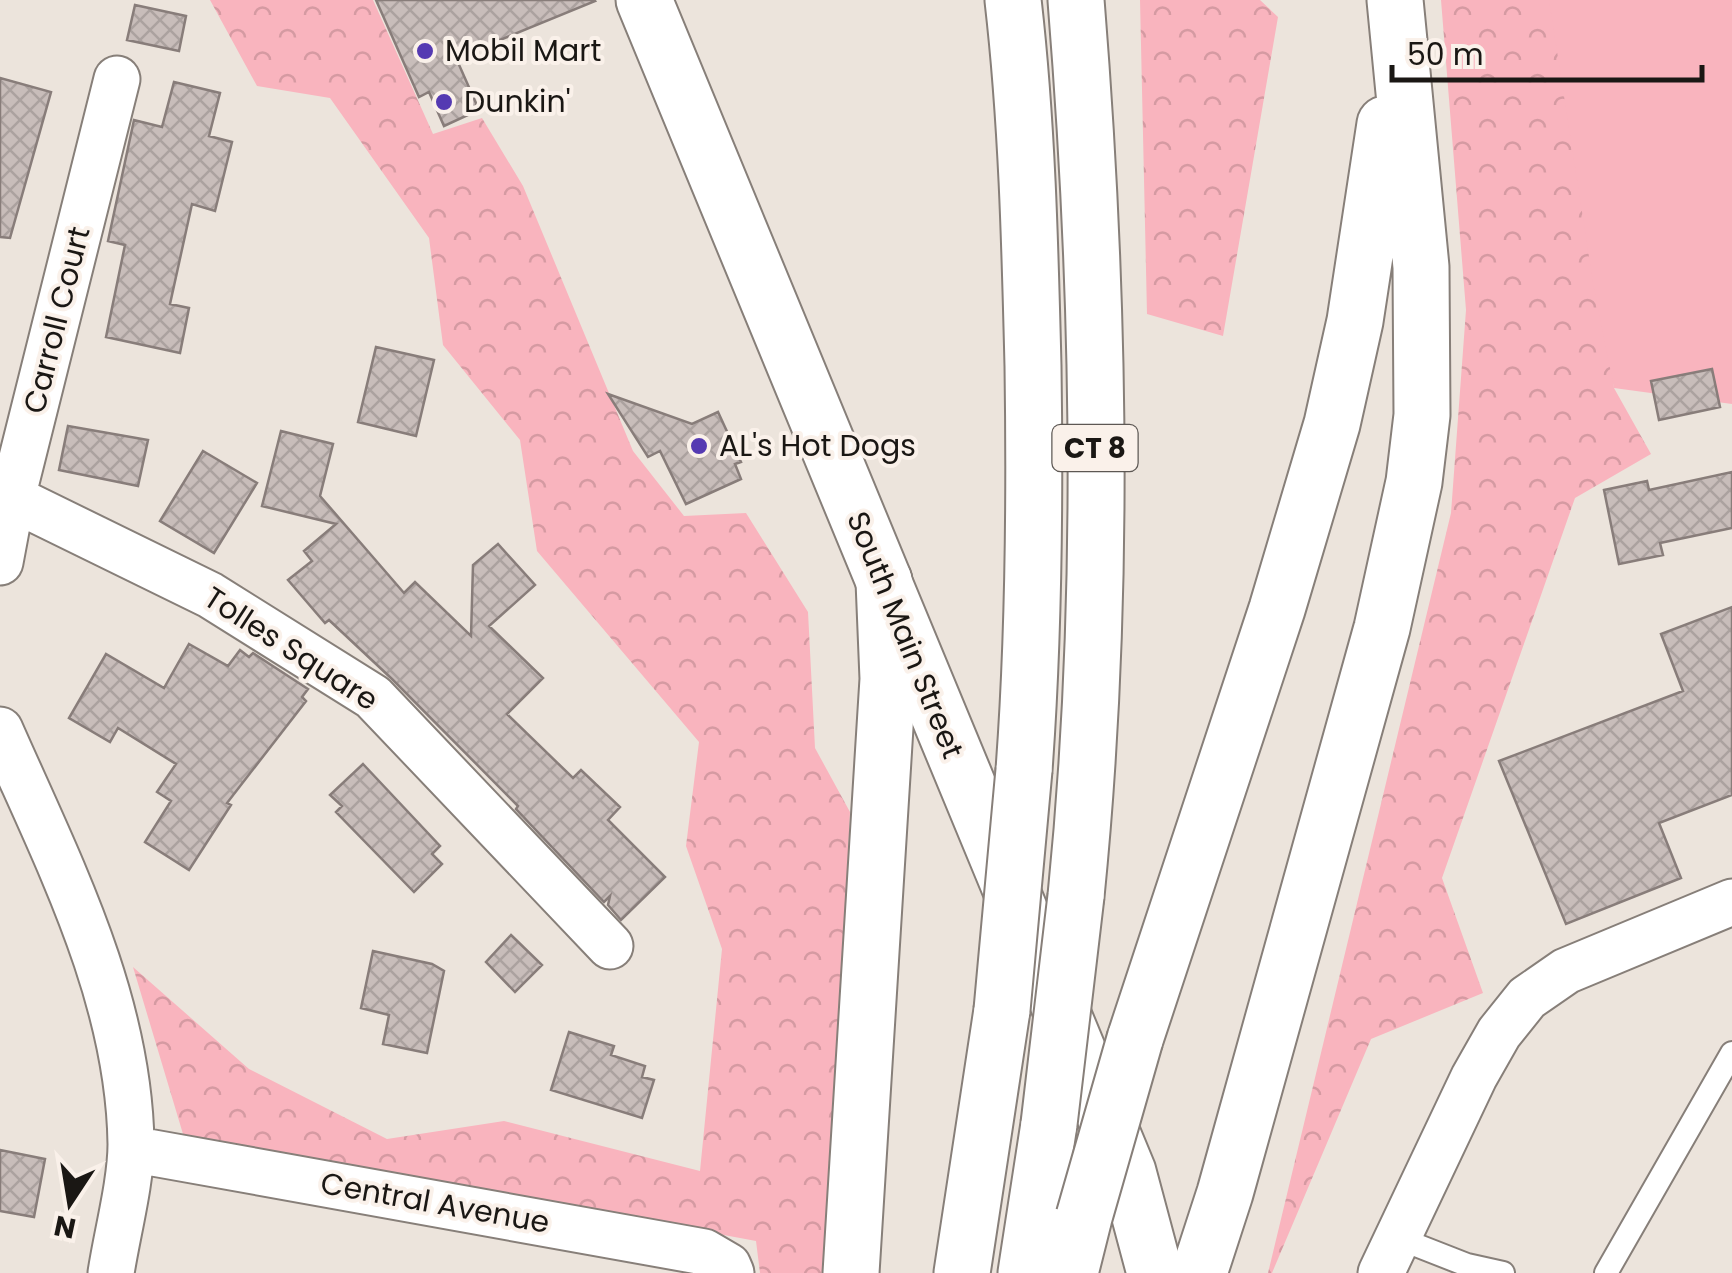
<svg xmlns="http://www.w3.org/2000/svg" width="1732" height="1273" font-family="Poppins,sans-serif">
<defs>
<pattern id="forest-crowns" width="20" height="18" patternUnits="userSpaceOnUse" patternTransform="scale(2.5)"><rect width="20" height="18" fill="#f9b4be"/><path d="M2 6a3 3 0 1 1 6 0M12 15a3 3 0 1 1 6 0" fill="none" stroke="#d59aa2"/></pattern>
<pattern id="building-cross-hatch" width="8" height="8" patternUnits="userSpaceOnUse" patternTransform="scale(2.5)"><rect width="8" height="8" fill="#c8bdba"/><path d="M0 0l8 8M0 8l8-8" fill="none" stroke="#aba29f"/></pattern>
</defs>
<rect width="100%" height="100%" fill="#ece4dc"/>
<path fill="url(#forest-crowns)" d="M210 0H373L433 134 482 118 523 186 633 451 684 516 746 513 808 612 815 748 850 812 836 1113 823 1273H760L756 1241 183 1134 133 967 249 1069 387 1139 504 1121 700 1171 722 949 686 846 699 742 537 551 520 440 443 345 429 238 330 98 257 86Z
M1140 0H1260L1278 17 1223 336 1147 314Z
M1441 0H1579L1614 388 1651 454 1575 498 1442 878 1483 993 1371 1039 1272 1273H1268L1451 513 1466 310Z"/>
<path fill="#f9b4be" d="M1549 0H1732V404L1614 388 1594 289Z"/>
<path fill="url(#building-cross-hatch)" stroke="#887d7a" stroke-width="2.5" d="M376 0H594L595 1 456 58 479 110 444 126 429 92 419 97Z
M135 5 186 16 179 51 127 40Z
M0 78 51 92 10 238 0 237Z
M174 82 220 93 209 136 232 142 215 211 192 204 170 304 189 308 180 353 106 337 125 245 108 241 134 120 162 127Z
M376 347 434 360 416 436 358 422Z
M1712 369 1720 407 1659 420 1651 381Z
M608 394 692 424 718 412 741 462 735 464 741 479 686 504 660 451 648 457Z
M68 426 148 440 138 486 59 470Z
M281 431 333 444 320 496 404 593 415 582 471 636 473 565 498 544 535 585 489 626 543 678 507 714 573 778 581 770 620 807 608 820 665 877 621 920 608 905 610 896 604 902 516 809 518 806 392 679 329 620 325 623 288 580 312 561 304 551 336 524 262 506Z
M203 451 257 483 214 553 160 521Z
M1732 472V528L1660 543 1663 555 1619 564 1604 490 1647 481 1649 490Z
M1732 607V795L1659 823 1681 878 1566 924 1499 761 1683 691 1661 634Z
M189 644 228 666 240 650 249 657 253 653 308 689 302 697 306 701 227 803 231 805 189 870 145 842 171 801 157 792 176 764 118 728 110 742 69 718 106 654 164 688Z
M363 764 440 846 432 854 442 864 414 892 336 812 342 806 330 795Z
M511 935 542 965 515 992 486 962Z
M373 951 432 964 444 971 427 1053 383 1044 389 1015 361 1008Z
M569 1032 614 1046 611 1055 645 1066 642 1077 654 1080 642 1118 551 1090Z
M0 1150 45 1159 34 1217 0 1211Z"/>
<g fill="none" stroke-linecap="round" stroke-linejoin="round">
<g stroke="#877f79" stroke-width="26">
<path id="service" d="M1398 1238 1467 1265 1503 1273
M1606 1273 1732 1053"/>
</g>
<g stroke="#877f79" stroke-width="49">
<path id="minor" d="M12 498 210 595 373 697 610 946
M0 562 12 498 117 79
M0 730C58 862 129 997 131 1144 131 1182 117 1234 111 1273
M131 1149 704 1252 728 1266 731 1273
M1381 1273 1474 1077 1499 1033 1527 998 1566 971 1732 902"/>
</g>
<g stroke="#877f79" stroke-width="59">
<path id="secondary" d="M886 588 1128 1172 1155 1273"/>
</g>
<g stroke="#877f79" stroke-width="59">
<path id="primary" d="M644 0 884 581"/>
</g>
<g stroke="#877f79" stroke-width="59">
<path id="motorway" d="M1013 0C1027 121 1030 244 1033 366 1035 500 1034 636 1024 770
M1076 0C1100 297 1106 599 1076 896
M1135 1039 1277 609 1332 424 1355 321 1385 124
M851 1273 888 679 884 581
M962 1273 1002 1010
M1026 1273 1049 1124
M1070 1273 1084 1217
M1199 1273 1225 1193 1382 628 1414 482 1422 415 1421 267 1395 0"/>
</g>
<use href="#service" stroke="#fff" stroke-width="22"/>
<use href="#minor" stroke="#fff" stroke-width="45"/>
<use href="#secondary" stroke="#fff" stroke-width="55"/>
<use href="#primary" stroke="#fff" stroke-width="55"/>
<use href="#motorway" stroke="#fff" stroke-width="55"/>
<g stroke="#877f79" stroke-width="59" stroke-linecap="butt">
<path id="motorway-bridge" d="M1002 1010 1024 770
M1049 1124 1076 896
M1084 1217 1135 1039"/>
</g>
<use href="#motorway-bridge" stroke="#fff" stroke-width="55"/>
</g>
<g fill="#553ab2" stroke="#faf1ea" stroke-width="4">
<circle cx="425" cy="51" r="10"/>
<circle cx="444" cy="102" r="10"/>
<circle cx="699" cy="446" r="10"/>
</g>
<g text-anchor="middle" stroke-width="8" stroke-linejoin="round" paint-order="stroke">
<rect fill="#faf1ea" stroke="#5d5854" stroke-width="2.5" x="1052.5" y="425" width="85" height="46" rx="8"/>
<g font-size="28" font-weight="bold" fill="#1a1714">
<text x="1095" y="458">CT 8</text>
</g>
<g font-size="30" fill="#1a1714" stroke="#faf1ea" text-anchor="start">
<text x="445" y="61">Mobil Mart</text>
<text x="464" y="112">Dunkin'</text>
<text x="719" y="456">AL's Hot Dogs</text>
</g>
<g font-size="30" fill="#1a1714" stroke="#faf1ea">
<text transform="translate(57 320) rotate(-76)" y="10">Carroll Court</text>
<text transform="translate(905 635) rotate(68)" y="10">South Main Street</text>
<text transform="translate(291 649) rotate(33)" y="10">Tolles Square</text>
<text transform="translate(435 1203) rotate(10)" y="10">Central Avenue</text>
</g>
</g>
<g transform="translate(70 1203) rotate(192)" stroke="#faf1ea" stroke-width="8" paint-order="stroke">
<path d="M0-8L18 38L0 25L-18 38Z" fill="#1a1714"/>
<text y="-15" font-size="28" font-weight="bold" text-anchor="middle" fill="#1a1714">N</text>
</g>
<path d="M1392 65v15h310v-15" fill="none" stroke="#1a1714" stroke-width="5"/>
<text x="1407" y="65" font-size="30" fill="#1a1714" stroke="#faf1ea" stroke-width="8" paint-order="stroke">50 m</text>
</svg>
